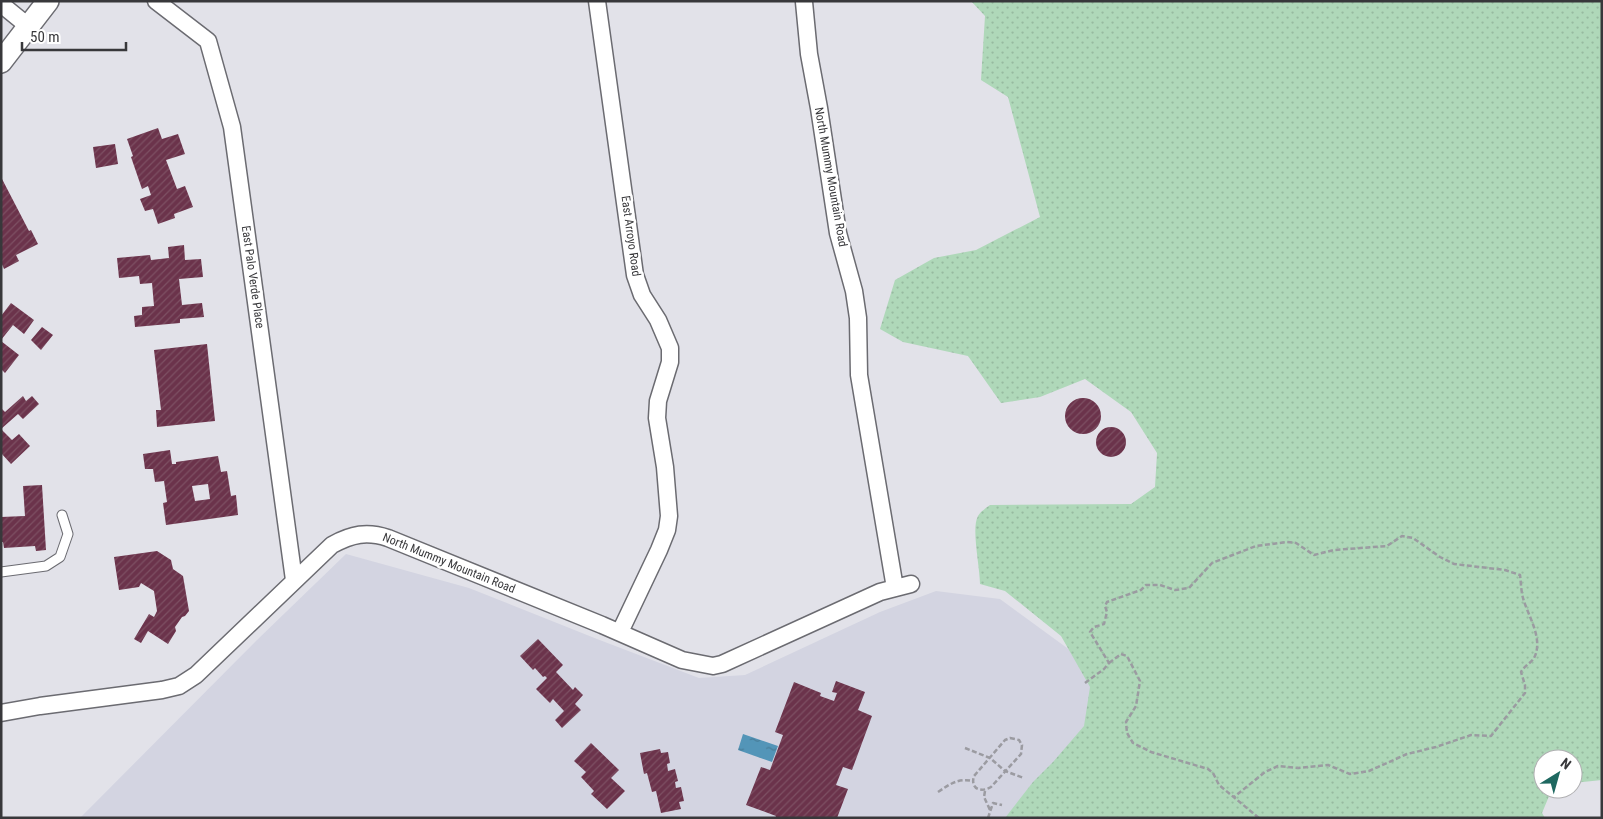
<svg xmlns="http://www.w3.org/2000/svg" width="1603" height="819" font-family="'Roboto Condensed',sans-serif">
<defs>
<pattern id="green-dots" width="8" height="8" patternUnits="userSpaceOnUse" patternTransform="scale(1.25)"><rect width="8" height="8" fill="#afd8b9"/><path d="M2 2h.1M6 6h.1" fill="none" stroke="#97baa0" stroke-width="1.8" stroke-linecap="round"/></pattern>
<pattern id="water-ripples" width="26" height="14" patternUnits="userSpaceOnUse" patternTransform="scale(1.25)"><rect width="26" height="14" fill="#5395b8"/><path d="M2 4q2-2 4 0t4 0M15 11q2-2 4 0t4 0" fill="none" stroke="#467b97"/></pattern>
<pattern id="building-hatch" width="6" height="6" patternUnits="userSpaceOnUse" patternTransform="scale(1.25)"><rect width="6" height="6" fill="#6b334b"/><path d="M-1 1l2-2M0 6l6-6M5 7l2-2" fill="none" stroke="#7d5063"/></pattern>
</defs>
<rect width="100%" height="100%" fill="#e2e2e9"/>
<path fill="#d3d4e1" d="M346 554 469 588 597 639 699 678 745 675 880 612 936 591 1000 599 1300 818H80L257 640Z"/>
<path fill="url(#green-dots)" d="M971 1H1602V780L1573 783V759H1543V789H1552L1542 813 1545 818H1005L1033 782 1053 762 1084 726 1090 687 1061 636 1005 591 980 584C980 567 971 528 978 516 980 512 986 508 990 505L1131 504 1155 487 1157 453 1131 412 1085 379 1040 397 1001 403 968 356 903 342 880 329 895 280 934 258 976 250 1040 217 1008 97 981 80 985 16Z"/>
<path fill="url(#water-ripples)" d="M743 734 778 746 772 762 738 750Z"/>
<path fill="url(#building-hatch)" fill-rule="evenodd" d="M158 128 162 139 178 134 185 154 166 160 177 189 185 186 193 207 174 214 175 218 158 224 153 209 145 211 140 199 151 195 148 186 142 189 131 157 133 156 127 139Z
M115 144 118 164 96 168 93 147Z
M1 177 29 231 31 230 38 244 16 255 19 261 4 269 1 262Z
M184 245 185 260 201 259 203 277 179 279 182 305 202 303 204 317 180 319V323L135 327 134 316 142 315V307L154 306 152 283 140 284 139 276 119 278 117 258 150 255 151 260 169 258 168 247Z
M11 303 34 320 24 334 13 325 1 340V316Z
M42 327 53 335 41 350 31 340Z
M1 341 19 355 5 373 1 369Z
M207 344 215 421 157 427 156 410H161L154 350Z
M23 396 26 401 32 396 39 404 23 419 18 414 1 429 12 440 19 434 30 446 11 464 1 453V408L5 412Z
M1065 416a18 18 0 1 1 36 0a18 18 0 1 1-36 0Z
M1096 442a15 15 0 1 1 30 0a15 15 0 1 1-30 0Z
M170 450 172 464H176V462L218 456 221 472 227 471 231 496 236 495 238 515 166 525 163 503 167 502 164 481 155 482 153 469H145L143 454ZM208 484 210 499 195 501 192 486Z
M42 485 46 550 36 551 35 546 4 548 3 542H1V517L25 516 23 486Z
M157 551 171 560 173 569 183 576 189 611 185 616 182 617 175 627 176 631 168 644 148 631 141 643 134 639 149 614 154 617 157 611 154 591 141 583 139 587 119 590 114 557Z
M538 639 563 665 556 672 573 690 575 687 583 695 575 704 581 710 562 728 555 720 564 711 553 699 550 703 536 689 547 678 545 676 543 677 535 668 533 670 520 656Z
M836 681 865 692 858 710 872 716 852 770 843 767 836 785 848 789 837 818H775L776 816 746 805 761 767 770 770 783 735 775 732 794 682 821 693 820 696 834 701 837 693 832 692Z
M591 743 619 770 611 778 625 791 607 809 591 794 594 791 581 777 586 772 574 761Z
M660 749 661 753 668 752 670 763 667 764 668 771 675 769 678 781 675 782 676 788 681 787 684 801 679 802 681 809 661 813 656 791 652 792 647 773 644 774 640 753Z"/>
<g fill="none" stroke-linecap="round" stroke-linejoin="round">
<g stroke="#6b6b71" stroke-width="11">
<path id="service" d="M1 572 46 566 60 557 68 534 62 515"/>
</g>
<g stroke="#6b6b71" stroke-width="19">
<path id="minor" d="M156 1 208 41 232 127 294 580
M597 1 635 275 642 295 658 320 670 348V362L658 401 657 418 665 467 669 516 667 530 659 550 620 632
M804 2 809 54 819 108 838 233 854 291 858 318 859 375 895 588
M1 4 28 26
M1 713 40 706 162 690 179 686 196 675 332 545C352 534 367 531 388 538L602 625 682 660 713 666 722 664 880 592 911 584"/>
</g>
<g stroke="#6b6b71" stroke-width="24">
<path id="tertiary" d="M1 62 48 1"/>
</g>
<path stroke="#9b9ba1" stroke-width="2.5" stroke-dasharray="5 2.5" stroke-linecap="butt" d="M1109 663 1121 654 1127 656 1140 681 1136 706 1126 722 1127 733 1133 743 1151 752 1208 769 1213 773 1219 785 1259 818
M1085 683 1104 669 1109 663 1090 632 1094 627 1104 624 1107 612 1105 606 1107 602 1141 590 1146 585H1160L1175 590 1189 588 1212 563 1256 546 1287 542 1296 543 1314 555 1334 550 1387 546 1402 536 1413 538 1440 557 1454 564 1505 570 1520 575C1521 582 1521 591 1523 598 1528 616 1544 639 1534 658 1531 663 1524 666 1521 672L1525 685V693L1491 736 1471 735 1436 747 1407 754 1369 771 1350 774 1328 765 1298 768 1278 766 1265 772 1234 797
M1010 738 1019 740 1022 745 1021 754 991 787C981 793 970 789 974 776L1005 740Z
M965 748 990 758 1005 771 1024 778
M985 791 984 797 990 810
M938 792C950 784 958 778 973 781
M988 818 993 803 1002 805"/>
<use href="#service" stroke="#fff" stroke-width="9"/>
<use href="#minor" stroke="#fff" stroke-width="16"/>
<use href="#tertiary" stroke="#fff" stroke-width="21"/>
</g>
<g text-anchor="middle" stroke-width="5" stroke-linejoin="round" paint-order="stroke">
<g font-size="12" fill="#38383b" stroke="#fff">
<text transform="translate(831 177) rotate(80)" y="4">North Mummy Mountain Road</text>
<text transform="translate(631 236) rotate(82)" y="4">East Arroyo Road</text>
<text transform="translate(253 277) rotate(82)" y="4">East Palo Verde Place</text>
<text transform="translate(449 563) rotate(22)" y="4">North Mummy Mountain Road</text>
</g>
</g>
<rect width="1603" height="819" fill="none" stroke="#38383b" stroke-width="5"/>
<g transform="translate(1558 774) rotate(37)"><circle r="24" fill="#ffffff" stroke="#afafb1"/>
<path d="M0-4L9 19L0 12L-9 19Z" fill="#1e6860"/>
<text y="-8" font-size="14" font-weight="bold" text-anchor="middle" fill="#38383b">N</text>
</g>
<path d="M22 42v8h104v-8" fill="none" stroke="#38383b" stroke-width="2.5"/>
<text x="30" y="42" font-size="15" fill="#38383b" stroke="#ffffff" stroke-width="4" paint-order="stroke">50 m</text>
</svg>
